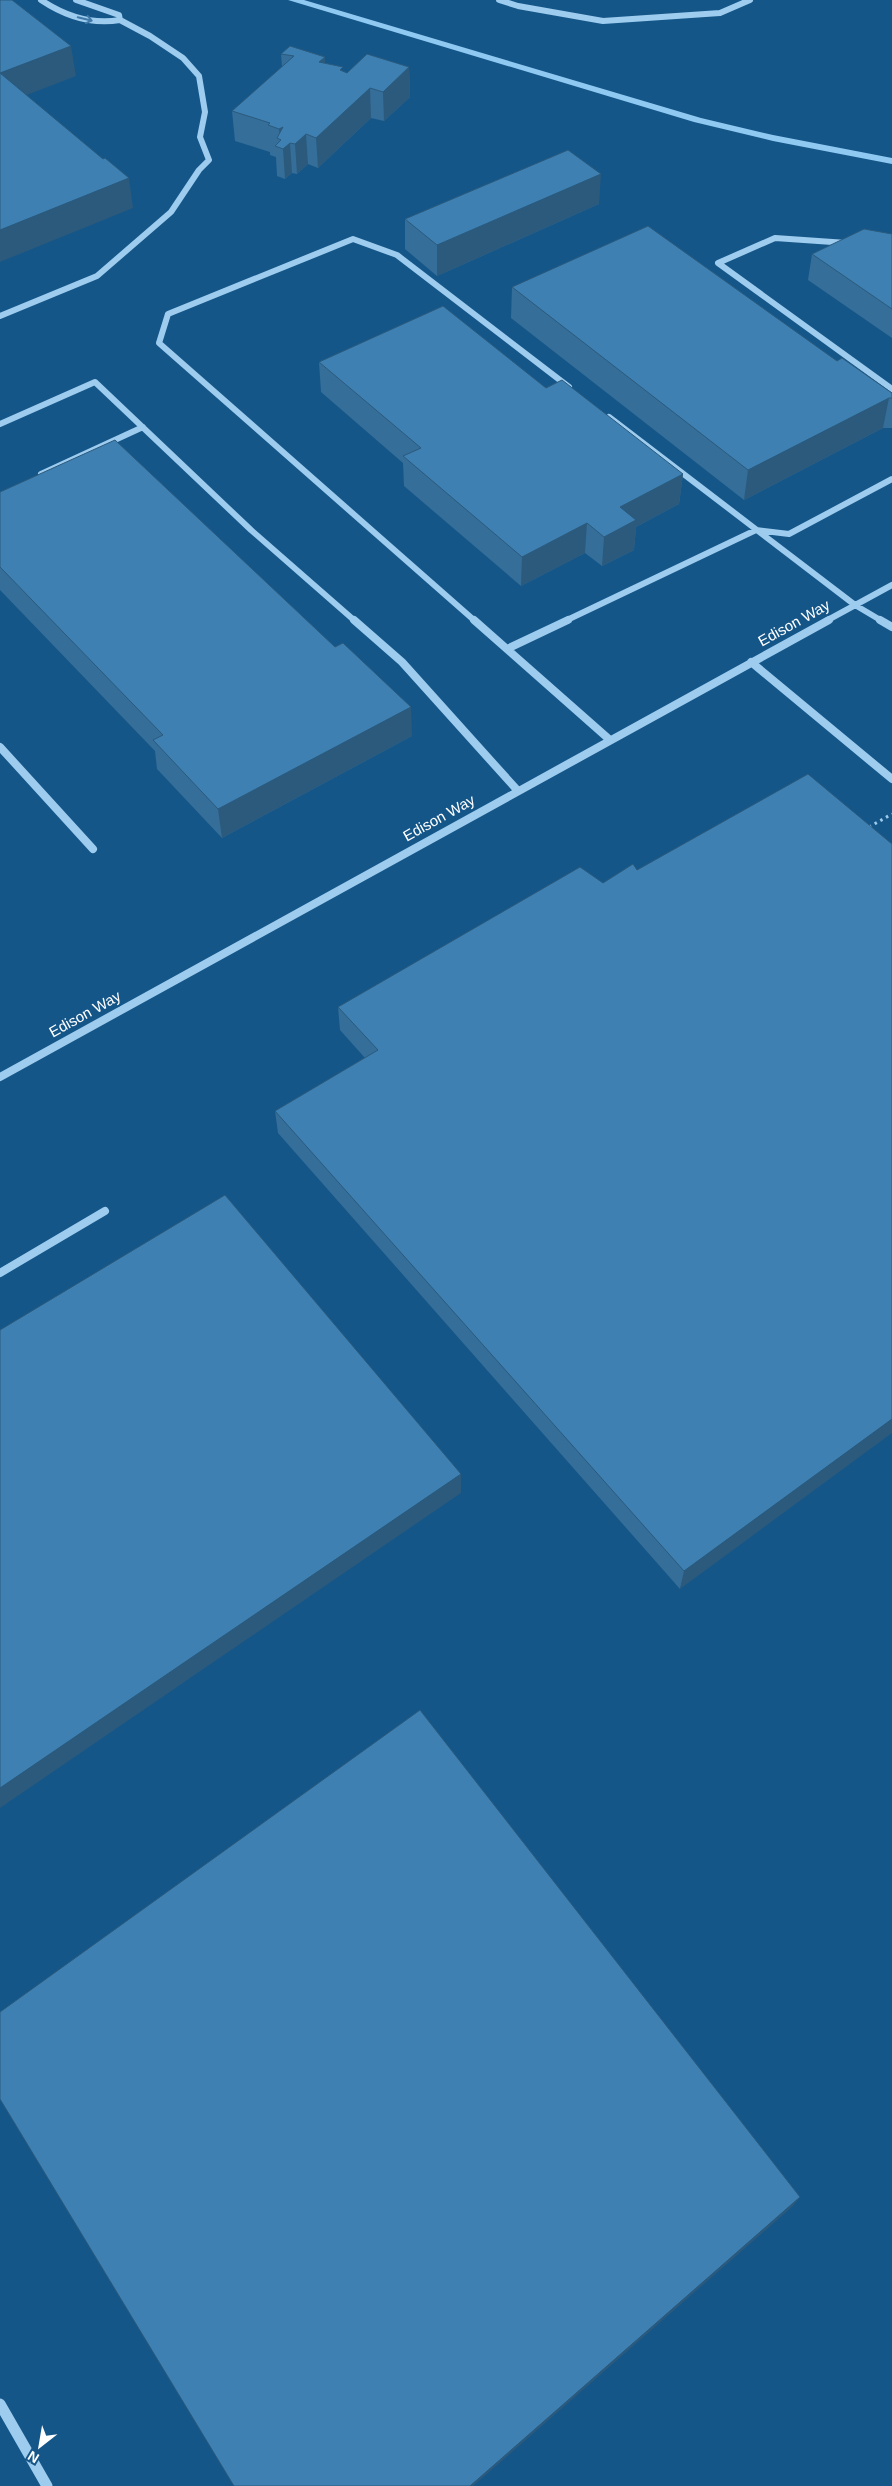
<svg xmlns="http://www.w3.org/2000/svg" width="892" height="2486" font-family="Helvetica,sans-serif">
<rect width="100%" height="100%" fill="#155689"/>
<g fill="none" stroke-linecap="round" stroke-linejoin="round">
<path fill="#8fc9f2" fill-rule="evenodd" d="M288 0H304L701 118 773 135 892 158V164L773 141 694 122Z"/>
<path stroke="#9dccef" stroke-width="3" stroke-dasharray="2.5 4" stroke-linecap="butt" d="M869 827 892 814"/>
<path stroke="#9dccef" stroke-width="6" d="M41 0C65 16 91 25 120 20L119 15 76 0
M499 0 518 6 603 21 720 13 750 0
M847 243 775 238 718 263 892 389
M0 316 97 276 171 212 199 170 209 160 200 137 205 112 199 76 183 58 150 36 120 20
M609 417 855 605 882 621
M0 424 95 382 251 530 355 621
M41 474 143 427
M475 621 159 343 168 314 353 239 397 255 569 387
M565 621 756 530 789 534 892 479
M826 621 892 585"/>
<path stroke="#9dccef" stroke-width="8" d="M354 620 402 662 518 791
M474 620 610 740
M880 620 892 627
M507 649 568 620
M751 662 892 779
M0 747 93 849
M0 1077 829 620
M0 1273 105 1211"/>
<path stroke="#9dccef" stroke-width="11" d="M0 2404 47 2486"/>
</g>
<path fill="#356e99" d="M281 54 325 57V63L347 73 409 67 410 97 384 121 371 118 318 168 308 164 297 174 292 173 285 179 277 176 276 157 270 155V152L235 141 232 111 282 67Z
M599 204 437 276 405 249V219Z
M892 234V338L808 280 812 254Z
M512 287 837 361 892 393V428H883L744 500 511 318Z
M319 362 546 388 683 474 679 504 636 527 634 550 602 566 585 553 521 586 404 486 403 463 321 392Z
M0 492 412 736 222 838 157 769 155 751 0 590Z
M892 844 680 1589 278 1133 275 1111 365 1058 340 1030 338 1007 603 883 637 870Z"/>
<path fill="#2b5a7d" d="M71 46 76 76 6 103 0 73Z
M325 57 326 87 319 62Z
M409 67 410 97 384 121 383 92Z
M370 88 371 118 318 168 316 138Z
M283 127 290 143 292 173 285 179 283 149 281 140 280 139 279 129Z
M306 134 308 164 297 174 295 144Z
M601 174 599 204 437 276V245Z
M129 178 133 208 0 262V230Z
M889 398 883 428 744 500 748 470Z
M683 474 679 504 636 527 634 550 602 566 604 537 620 507Z
M587 523 585 553 521 586 522 557Z
M411 707 412 736 222 838 218 809Z
M892 1419V1433L680 1589 684 1571Z
M461 1474V1493L0 1808V1788Z
M800 2197 793 2206 473 2486H470Z"/>
<path fill="#3e80b2" stroke="#2b5a7d" d="M0 0H12L71 46 0 73 103 159 105 158 129 178 0 230Z
M290 46 325 57 319 62 343 67 340 70 347 73 367 54 409 67 383 92 370 88 316 138 306 134 295 144 290 143 283 149 275 146 281 140 277 138 283 127 279 129 268 125 270 123 232 111 294 56 281 54Z
M568 150 601 174 437 245 405 219Z
M648 226 837 361 842 358 892 393V398H889L748 470 512 287Z
M864 229 892 234V309L812 254Z
M443 306 546 388 562 380 683 474 620 507 636 520 604 537 587 523 522 557 403 456 421 448 319 362Z
M115 440 335 647 343 643 411 707 218 809 153 740 163 735 0 567V492Z
M808 774 892 844V1419L684 1571 275 1111 378 1050 338 1007 580 867 603 883 633 864 637 870Z
M225 1195 461 1474 0 1788V1330Z
M420 1710 800 2197 470 2486H234L0 2099V2012Z"/>
<defs><path id="oneway-shaft" d="M-6 0H5M1.5-3L5.5 0L1.5 3" fill="none" stroke-width="1.6" stroke-linecap="round" stroke-linejoin="round" transform="scale(1.25)"/></defs>
<use stroke="#3e79a8" href="#oneway-shaft" transform="translate(85 19) rotate(14)"/>
<g text-anchor="middle" stroke-width="4" stroke-linejoin="round" paint-order="stroke">
<g font-size="15" fill="#fff" stroke="#155689">
<text transform="translate(794 623) rotate(-29)" y="5">Edison Way</text>
<text transform="translate(439 818) rotate(-29)" y="5">Edison Way</text>
<text transform="translate(85 1014) rotate(-29)" y="5">Edison Way</text>
</g>
</g>
<g transform="translate(40 2446) rotate(211)" stroke="#155689" stroke-width="4" paint-order="stroke">
<path d="M0-4L9 19L0 12L-9 19Z" fill="#ffffff"/>
<text y="-8" font-size="14" font-weight="bold" text-anchor="middle" fill="#ffffff">N</text>
</g>
</svg>
